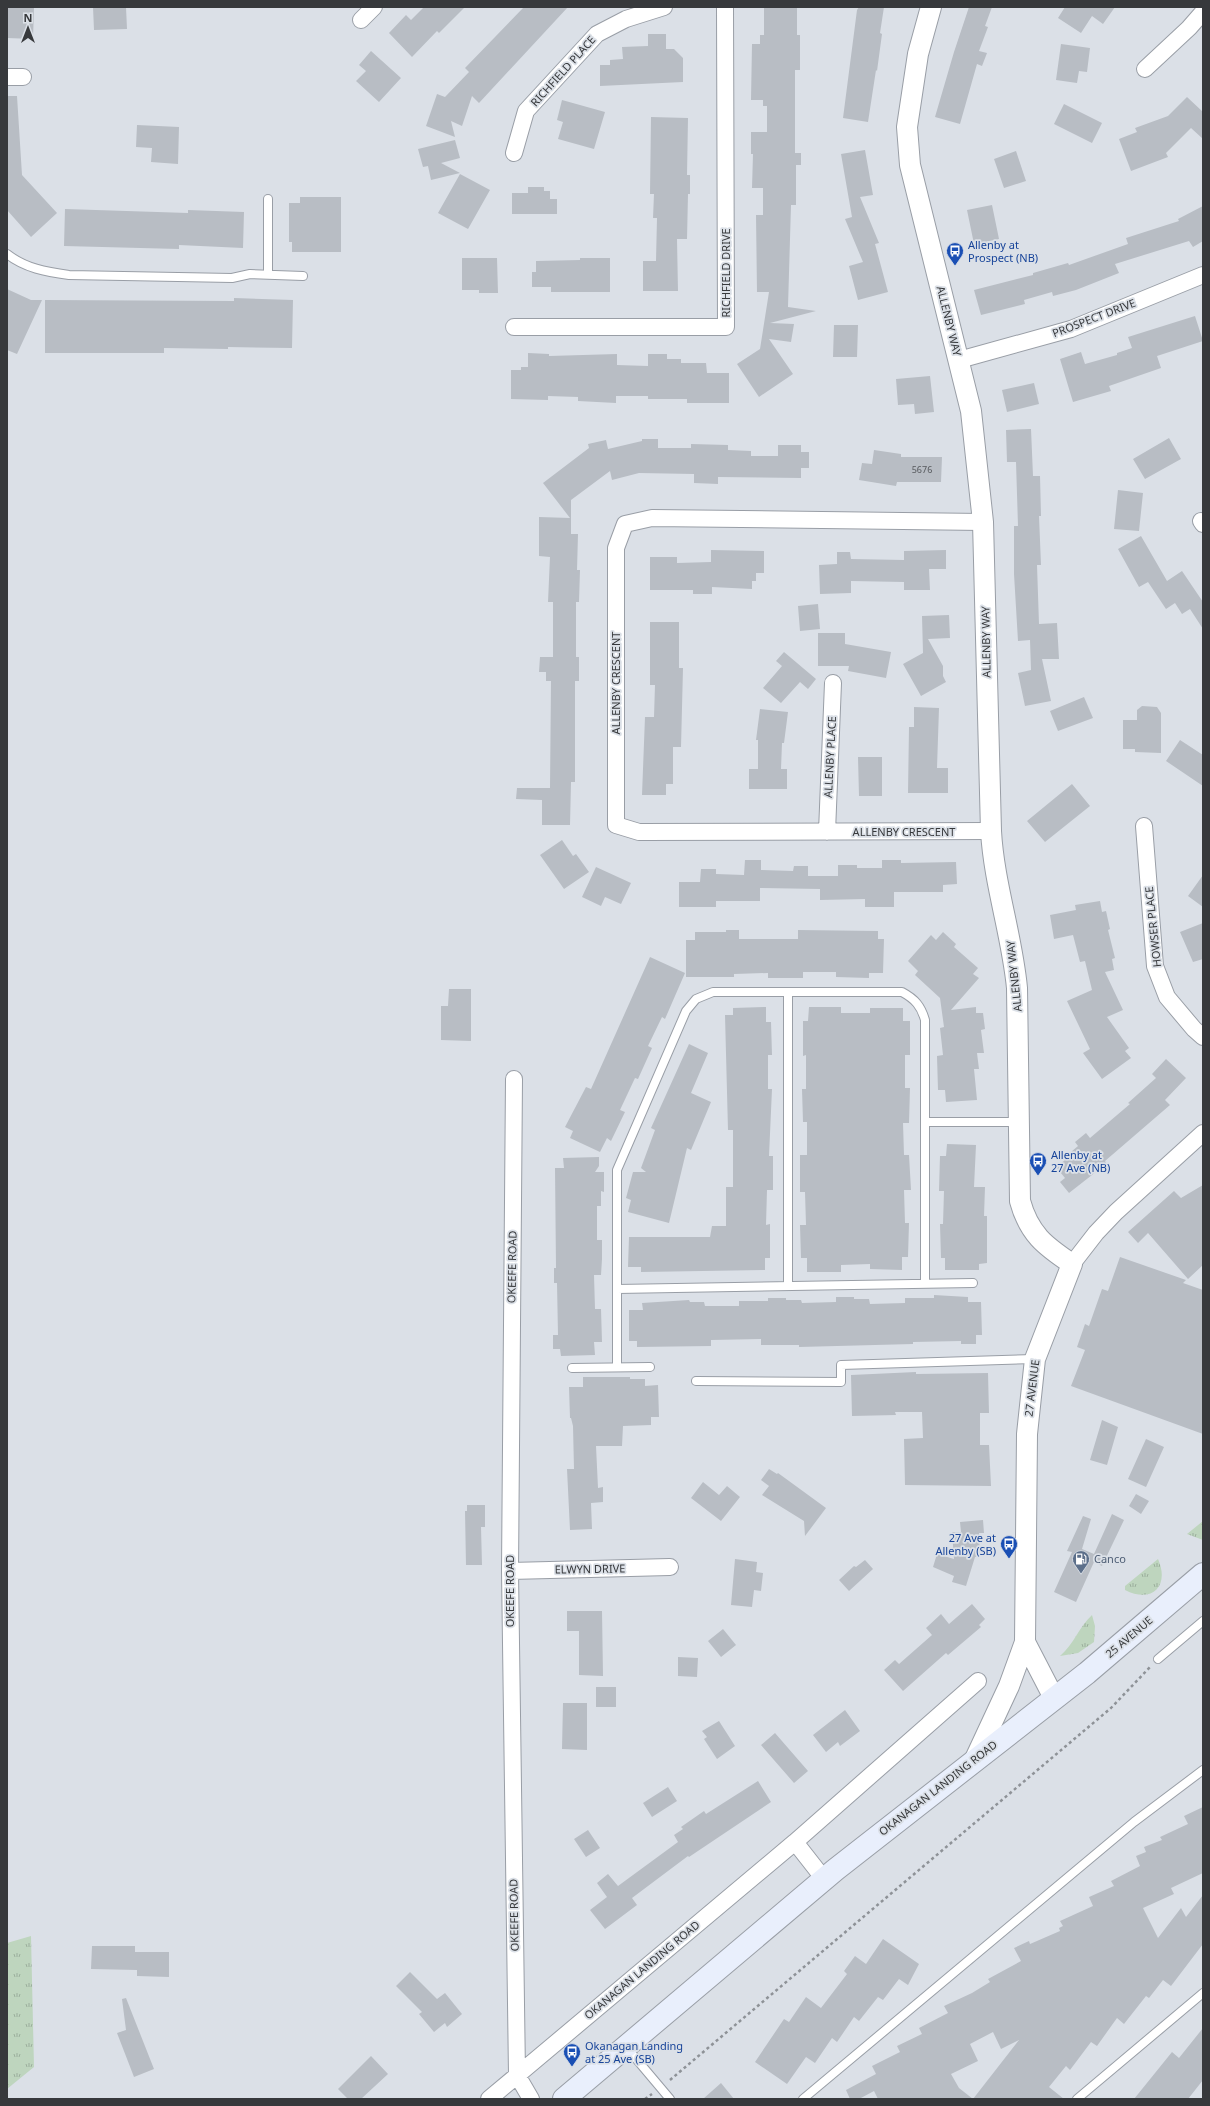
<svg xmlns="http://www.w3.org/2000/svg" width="1210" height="2106" font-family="'Noto Sans',sans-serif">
<defs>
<pattern id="grass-tufts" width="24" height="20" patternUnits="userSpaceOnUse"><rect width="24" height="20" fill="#bed5be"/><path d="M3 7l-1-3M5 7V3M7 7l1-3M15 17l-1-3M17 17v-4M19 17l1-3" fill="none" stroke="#9bae9c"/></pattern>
</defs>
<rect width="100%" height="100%" fill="#dbe0e7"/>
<path fill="url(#grass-tufts)" d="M1203 1521V1540L1187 1534Z
M1158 1559C1170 1586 1152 1604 1125 1590V1586Z
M1092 1615 1095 1626 1094 1642 1078 1653 1060 1656C1074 1644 1079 1627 1092 1615Z
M31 1936 34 2067 7 2089V1943Z"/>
<path fill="#b8bdc4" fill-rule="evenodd" d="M7 7H34L33 39 7 38Z
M93 7H126L127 29 94 30Z
M424 7H465L439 33 437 31 412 57 389 33 406 15 411 20Z
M524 7H568L479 103 472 96 462 126 451 121 455 137 426 126 437 94 445 97 469 72 465 68Z
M764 7H797V35H800V70H795V153H801V165H796V205H791L788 307 816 311 770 323 794 324 791 342 769 339 793 374 759 397 737 364 760 349 769 292H757L756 215H763V188H752L753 154H751V132H767V106H763V100H751L752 44H760V35H764Z
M859 7H884L880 33 882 34 877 71 876 70 868 122 843 118 857 10Z
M969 7H992L985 26 988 27 979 51 987 53 982 66 977 64 960 124 935 117 954 52Z
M1065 7H1115L1103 24 1092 16 1081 33 1058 18Z
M648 34H666V49H674L683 58V82L600 86V65H610V60L623 59 622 47 648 46Z
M1061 44 1090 48 1087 72 1079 71 1077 83 1056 80Z
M371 51 401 78 379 102 356 81 366 71 359 65Z
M7 96H17L22 175 57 213 31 237 7 210Z
M1187 97 1203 112V139L1191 128 1166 153 1168 157 1131 171 1119 139 1137 132 1135 128 1168 116Z
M562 100 605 112 594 149 558 139 563 122 557 120Z
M1064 104 1102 123 1092 143 1054 124Z
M651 117 688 118 687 175H690V194H688L687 239H677L678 291H643V261H656L657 218H653L654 194H650Z
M137 125 179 127 178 164 151 162 152 148 136 147Z
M455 140 460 158 441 163 460 173 431 180 428 166 423 167 418 149Z
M865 150 873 195 860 197 879 243 875 244 888 292 858 300 849 266 863 262 845 219 852 217 841 154Z
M1016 151 1026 181 1004 188 994 159Z
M460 174 490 190 468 229 438 213Z
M528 187H544V191H550V199H557V214H512V193H528Z
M300 197H341V252H292V242H289V203H300Z
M992 205 999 239 974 244 967 210Z
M1203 206V241L1193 247 1189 241 1115 264 1119 273 1076 290 1053 296 1052 292 1024 300 1025 304 981 315 974 290 1033 275V273L1068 263 1069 265 1128 244 1126 238 1179 221 1178 219Z
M65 209 188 213V210L244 212 243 248 179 245V249L64 246Z
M462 258H497L498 293H479V290H462Z
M580 258H610V292H551V287H532V272H536V261L580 260Z
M7 289 31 300H42L17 354 7 350Z
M234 298 293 300 292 348 228 347V349L164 348V353H45V300L234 301Z
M1195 316 1203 341 1157 356 1161 368 1109 386 1111 391 1073 402 1060 359 1081 352 1085 364 1117 355V353L1132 348 1128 337Z
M834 325H858L857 357H833Z
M528 353 549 354V356L617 354V365L648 366V354H667V359H681V363H706L707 373H729V403H687V399H648V396H616V403L578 401V397L548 396V400L511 399V370H521V367H528Z
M930 376 934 412 915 414 914 404 898 405 896 379Z
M1034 383 1039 404 1007 412 1002 390Z
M1031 429 1033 476H1040L1041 516H1039L1041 565H1037L1039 624 1057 623 1059 659H1042L1051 701 1025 706 1018 673 1031 670 1030 640 1018 641 1014 574V526H1018L1016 462H1007L1006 430Z
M1169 438 1181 459 1145 479 1133 459Z
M642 439H658V448H691V444L728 445V450L751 451V456H778V445H801V452H809V468H801V478L718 477V484L694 483V474L639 473 612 480 610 471 571 500V534H578L577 570H580L579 602H576V657H579V681H575V782H571L570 825H542V800L516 799 517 788H550L551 681H546V672H539L540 657H553V602H548L550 557 539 556V517L570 518 543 483 589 448 588 444 606 440 608 449 642 441Z
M874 450 901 454V457H942L941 482H897L896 486 859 480 862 463 872 464Z
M1118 490 1143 493 1139 531 1114 529Z
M1141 536 1167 581 1182 571 1203 602V629L1190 609 1182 614 1175 603 1166 609 1148 582 1139 587 1118 549Z
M711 550 764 551V573H756V581H752V589L712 587V594H693V590H650V557H677V563L711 562Z
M946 550V569H929L930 590H904V582L851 581V593L820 594 819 565 837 564V552H850L851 559 904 560V551Z
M818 604 820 629 800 631 798 606Z
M949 615 950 638 928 639 943 666V676L946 682 921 696 903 664 923 653 922 616Z
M650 622H679V668H683L681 747H673V784H666V795H642L645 717H654L655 685H650Z
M818 633H845V644L891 652 886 678 848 671 849 666H818Z
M784 652 816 679 808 689 800 682 781 703 763 688 782 666 776 661Z
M1084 697 1093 718 1058 731 1050 711Z
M1142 706 1157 707 1161 713V753L1135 752V749H1123V720H1137V710Z
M914 707 939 708 937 768H948V793H908L909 727H914Z
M760 709 788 712 784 743H782L781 769H787V789H749V769H758V740H756Z
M1180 740 1203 755V786L1166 761Z
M858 757H882V796H859Z
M1072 784 1090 806 1045 842 1027 821Z
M562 840 573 856 576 854 589 872 564 889 540 855Z
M745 860H761V870L793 871 794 866H808V876H838V865H857V868H882V860H901V863L956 862 957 884 943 885V892H894V907H865V899L820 900V889L760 888V901H716V907H679V882H700L701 869H716V874L744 875Z
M596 867 631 883 621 904 605 897 601 906 582 897Z
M1203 875V907L1188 896Z
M1100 901 1102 912 1106 911 1110 929 1108 930 1115 958 1112 959 1114 970 1105 972 1123 1010 1107 1017 1129 1048 1125 1051 1131 1058 1102 1079 1083 1053 1090 1049 1067 1001 1092 990 1085 961 1080 962 1073 935 1054 939 1050 915 1076 910 1075 905Z
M1203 923V959L1193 962 1180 932Z
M726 930H739V939H798V930L878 931V939H884L883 973H869V978L836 977V972H803V978H768V973L734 974V977H686V940H695V932H726Z
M943 932 956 944 954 947 978 968 973 974 979 978 951 1010 976 1007V1013H983L985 1029 981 1030 984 1053H977L979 1069H974L977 1100 946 1102 945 1090H938L937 1056 943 1055 940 1028 944 1027 940 998 915 975 918 971 908 961 931 935 936 940Z
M650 957 685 973 665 1019 662 1017 648 1046 652 1048 638 1079 635 1078 620 1110 625 1112 611 1141 607 1138 600 1152 570 1138 573 1131 565 1127 586 1087 591 1089Z
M449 989H471V1041L441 1040V1006H448Z
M766 1007V1022H771L772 1055H768V1089H772L769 1156H773V1190H767L766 1225 770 1224V1258H765V1270L641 1272V1267H628L629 1237H710L712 1226H726V1187H733V1130H728L725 1015H733V1008Z
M809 1007H841V1013H870V1008H903V1021H910V1055H905V1088H910L909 1123H903L904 1155H909L911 1190H904L905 1223H909L908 1257H902V1270L870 1269V1264L841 1265V1272H807V1258H801L800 1225H806L805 1192H800V1155H807V1122H803L802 1089H806V1055L803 1056V1021H808Z
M689 1044 708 1053 691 1093 711 1102 691 1150 687 1148 669 1223 628 1212 631 1200 626 1198 633 1172H646L641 1168 655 1130 651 1128Z
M1166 1059 1186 1078 1165 1100 1170 1105 1105 1161 1106 1163 1092 1175 1069 1193 1060 1182 1065 1178 1056 1167 1073 1154 1071 1152 1078 1146 1075 1142 1086 1133 1090 1138 1130 1104 1128 1103 1156 1078 1152 1074Z
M947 1144 976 1145 974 1187H985L984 1216H987V1263L979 1264V1270H945V1258H941L940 1224H943L944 1191H939L940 1156H946Z
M599 1157V1166L595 1172H604V1192L601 1191V1206H597V1240H602V1259L601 1275H594L595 1309H601L602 1342H594L595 1355 561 1356 560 1349H553V1335H558L557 1283H554V1268H556L555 1168H564L563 1158Z
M1203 1185V1265L1188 1279 1148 1233 1138 1243 1128 1232 1174 1191 1181 1198Z
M1120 1257 1186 1280 1183 1283 1203 1290V1434L1071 1386 1085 1350 1077 1347 1085 1324 1089 1326 1102 1289 1108 1291Z
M934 1295 968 1297V1302H981L982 1335H976V1344H961V1341L913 1342V1344L799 1347V1345H761V1339L711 1340V1346L637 1347V1341H629V1310H643L642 1303 689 1300 690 1302H704L705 1306H739V1301H768V1298H786V1300H801L802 1303 836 1302V1297H854V1299H869L870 1304 905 1303V1298H934Z
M916 1372V1374L988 1373 989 1413H980V1445H989L991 1486 905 1485 904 1439 923 1438 922 1412H895L896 1415 852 1416 851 1375Z
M583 1377H630V1379H645V1386L658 1385 659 1417H651V1425L623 1426 622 1446H596L598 1488 603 1487V1502L591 1503 592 1529 570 1530 567 1469H574L573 1426 571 1418H570L569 1387H583Z
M1102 1420 1118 1427 1107 1465 1090 1460Z
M1146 1439 1164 1447 1146 1487 1128 1479Z
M769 1469 777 1474 778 1473 826 1508 805 1536 804 1521 762 1495 769 1486 761 1480Z
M703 1482 719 1495 727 1486 740 1497 721 1521 691 1498Z
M1136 1494 1149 1501 1141 1514 1129 1506Z
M467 1505H485V1527H481L482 1565H466L465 1511H467Z
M1112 1514 1124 1520 1102 1566 1094 1562 1076 1602 1054 1592 1072 1552 1067 1551 1083 1516 1091 1519 1082 1549 1094 1554Z
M983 1520 984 1533H979L980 1556 975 1557 966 1586 952 1582 954 1576 933 1567 937 1554 954 1559 952 1532H961L960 1522Z
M735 1559 757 1562 756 1572 763 1573 761 1591 754 1590 752 1607 731 1605Z
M865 1560 873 1569 849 1591 839 1580 854 1566 856 1567Z
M972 1604 985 1619 979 1625 981 1627 948 1655 946 1653 903 1691 884 1670 895 1660 899 1664 932 1635 926 1628 941 1614 949 1624Z
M567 1611H602L603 1676 579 1675V1631H567Z
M723 1629 736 1645 721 1657 708 1641Z
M678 1657 698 1658 697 1677 678 1676Z
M596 1687H616V1707H596Z
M563 1703H587V1750L562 1749Z
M845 1710 860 1731 840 1746 838 1742 826 1752 813 1735Z
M719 1721 735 1746 717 1759 704 1739 707 1737 702 1731Z
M775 1733 808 1771 794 1783 761 1745Z
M758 1781 771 1802 689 1857 688 1856 632 1898 637 1905 605 1929 590 1910 607 1897 597 1883 608 1874 618 1886 678 1842 674 1835 683 1829 681 1827 704 1811 706 1814Z
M668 1787 677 1801 652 1817 643 1803Z
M1203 1807V1873L1171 1888 1174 1894 1143 1908 1158 1938 1181 1908 1186 1917 1203 1895V1944L1171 1986 1163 1980 1149 1998 1146 1996 1124 2024 1117 2018 1097 2046 1091 2042 1070 2070 1066 2066 1049 2087 1064 2099H878L874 2091 859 2099H850L846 2090 876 2074 872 2066 900 2052 897 2046 922 2034 919 2028 948 2013 944 2006 972 1993 990 1982 988 1979 1021 1961 1014 1948 1029 1941 1030 1944 1060 1931 1059 1928 1063 1926 1060 1921 1093 1906 1089 1897 1114 1886 1111 1881 1140 1866 1136 1856 1146 1852 1144 1847 1162 1840 1160 1837 1188 1824 1184 1816ZM993 2032 1001 2049 1019 2040 973 2099 959 2088 951 2074 978 2061 970 2044Z
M588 1830 600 1848 586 1857 574 1839Z
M883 1939 919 1964 908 1985 899 1979 883 2000 878 1997 859 2021 854 2017 837 2042 832 2038 815 2063 806 2057 787 2084 755 2062 784 2019 789 2022 806 1997 821 2008 847 1974 844 1971 855 1956 866 1964Z
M92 1946H135V1952H169V1977L137 1976V1970L91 1969Z
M410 1972 437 1999 445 1993 462 2014 447 2027 445 2023 434 2032 419 2014 422 2012 396 1986Z
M126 1998 154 2069 134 2077 117 2033 126 2030 122 1999Z
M1203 2028V2080L1188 2099H1134L1172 2052 1179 2058Z
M371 2056 388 2074 361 2099H348L338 2089Z
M721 2083 734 2099H703Z"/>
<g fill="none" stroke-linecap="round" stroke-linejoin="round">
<g stroke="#999ea6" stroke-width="10">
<path id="service" d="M268 199V274
M7 254C25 268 46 272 69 275L232 278 250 274 303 276
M788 992V1285
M925 1122H1019
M617 1289 973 1283
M617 1367V1170L686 1011 696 999 713 992H902C915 999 921 1006 925 1020V1283
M572 1368 650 1367
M696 1381 841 1382V1365L1034 1359
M1158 1659 1203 1621
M627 2048 670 2099
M803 2099 1134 1822 1203 1770
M1077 2099 1203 1993"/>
</g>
<g stroke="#999ea6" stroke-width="18">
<path id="minor" d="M361 20 374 7
M1145 69 1189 28 1203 12
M7 77H23
M514 153 526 111 597 34 626 19 664 7
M514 327H726L725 7
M959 360 1071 329 1203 275
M1201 521 1203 524
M983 522 652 518 625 524 616 548V825L639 832 991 831
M1144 826 1155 966 1167 997 1194 1029 1203 1037
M827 832 833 683
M514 1079 510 1571 517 2075 531 2099
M1072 1264 1096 1233 1116 1212 1203 1133
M510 1571 670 1567
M795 1842 824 1879
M489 2099 795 1842 978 1681"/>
</g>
<g stroke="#999ea6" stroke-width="22">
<path id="tertiary" d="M931 7 918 54 907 127 910 165 971 411 983 522 991 831C994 884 1012 935 1017 988L1020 1201C1029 1234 1045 1246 1072 1264L1035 1359 1027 1434 1025 1642 1054 1698
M975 1759 1009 1686 1025 1642"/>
</g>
<g stroke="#999ea6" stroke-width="24">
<path id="secondary" d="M564 2099 835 1870 1087 1673 1203 1574"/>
</g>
<path stroke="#8e9297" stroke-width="2.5" stroke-dasharray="3 3" stroke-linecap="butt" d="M670 2080 1111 1708 1151 1666
M645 2099 652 2094"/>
<use href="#service" stroke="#fff" stroke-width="8"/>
<use href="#minor" stroke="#fff" stroke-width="16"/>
<use href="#tertiary" stroke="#fff" stroke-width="20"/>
<use href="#secondary" stroke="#e9effc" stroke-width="22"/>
</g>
<defs>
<g id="bus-pin" transform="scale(0.9)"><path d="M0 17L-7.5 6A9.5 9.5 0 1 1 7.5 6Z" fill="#1a4fb4" stroke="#dbe0e7"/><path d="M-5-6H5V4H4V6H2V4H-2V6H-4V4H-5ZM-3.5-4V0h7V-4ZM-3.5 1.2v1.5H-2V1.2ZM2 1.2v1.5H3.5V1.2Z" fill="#fff"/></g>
<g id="fuel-pin" transform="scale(0.9)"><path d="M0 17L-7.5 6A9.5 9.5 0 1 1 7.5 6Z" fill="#5c6f8a" stroke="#dbe0e7"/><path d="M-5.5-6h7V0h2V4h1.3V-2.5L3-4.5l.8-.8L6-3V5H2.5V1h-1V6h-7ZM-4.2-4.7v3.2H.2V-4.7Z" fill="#fff"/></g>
</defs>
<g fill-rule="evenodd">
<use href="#bus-pin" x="955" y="251"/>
<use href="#bus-pin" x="1038" y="1161"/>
<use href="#bus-pin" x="1009" y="1544"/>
<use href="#fuel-pin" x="1081" y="1559"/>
<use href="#bus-pin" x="572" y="2052"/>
</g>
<g text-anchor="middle" stroke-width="3.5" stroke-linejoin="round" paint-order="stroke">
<g font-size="9" fill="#575a5e">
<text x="922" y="473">5676</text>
</g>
<g font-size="11" fill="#37393c" stroke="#dbe0e7">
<text transform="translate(563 71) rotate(-48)" y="4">RICHFIELD PLACE</text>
<text transform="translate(726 273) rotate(-90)" y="4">RICHFIELD DRIVE</text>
<text transform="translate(1094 318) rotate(-21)" y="4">PROSPECT DRIVE</text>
<text transform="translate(949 321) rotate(76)" y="4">ALLENBY WAY</text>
<text transform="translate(986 642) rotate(-91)" y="4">ALLENBY WAY</text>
<text transform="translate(616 683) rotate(-90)" y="4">ALLENBY CRESCENT</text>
<text transform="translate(830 757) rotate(-87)" y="4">ALLENBY PLACE</text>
<text x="904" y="836">ALLENBY CRESCENT</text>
<text transform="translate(1153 927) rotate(-96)" y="4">HOWSER PLACE</text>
<text transform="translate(1014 976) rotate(-96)" y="4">ALLENBY WAY</text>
<text transform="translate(512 1267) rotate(-89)" y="4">OKEEFE ROAD</text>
<text transform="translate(1032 1388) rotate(-83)" y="4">27 AVENUE</text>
<text transform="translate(590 1569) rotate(-1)" y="4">ELWYN DRIVE</text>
<text transform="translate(510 1591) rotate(-90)" y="4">OKEEFE ROAD</text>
<text transform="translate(1129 1637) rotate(-40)" y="4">25 AVENUE</text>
<text transform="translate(938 1788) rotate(-38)" y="4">OKANAGAN LANDING ROAD</text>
<text transform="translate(514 1915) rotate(-91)" y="4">OKEEFE ROAD</text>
<text transform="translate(642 1970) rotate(-40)" y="4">OKANAGAN LANDING ROAD</text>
</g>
<g font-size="11" fill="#164399" stroke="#dbe0e7" text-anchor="start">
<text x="968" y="249">Allenby at<tspan x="968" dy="13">Prospect (NB)</tspan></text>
<text x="1051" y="1159">Allenby at<tspan x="1051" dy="13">27 Ave (NB)</tspan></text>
<text x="996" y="1542" text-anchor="end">27 Ave at<tspan x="996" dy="13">Allenby (SB)</tspan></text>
<text x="585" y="2050">Okanagan Landing<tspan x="585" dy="13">at 25 Ave (SB)</tspan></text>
</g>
<g font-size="11" fill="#4e5e75" stroke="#dbe0e7" text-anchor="start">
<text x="1094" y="1563">Canco</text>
</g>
</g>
<rect width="1210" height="2106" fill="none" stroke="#37393c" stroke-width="16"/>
<g transform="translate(28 28)" stroke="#dbe0e7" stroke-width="3" paint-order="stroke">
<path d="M0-3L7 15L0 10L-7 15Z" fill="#37393c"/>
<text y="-6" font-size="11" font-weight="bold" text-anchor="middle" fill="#37393c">N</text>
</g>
</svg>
